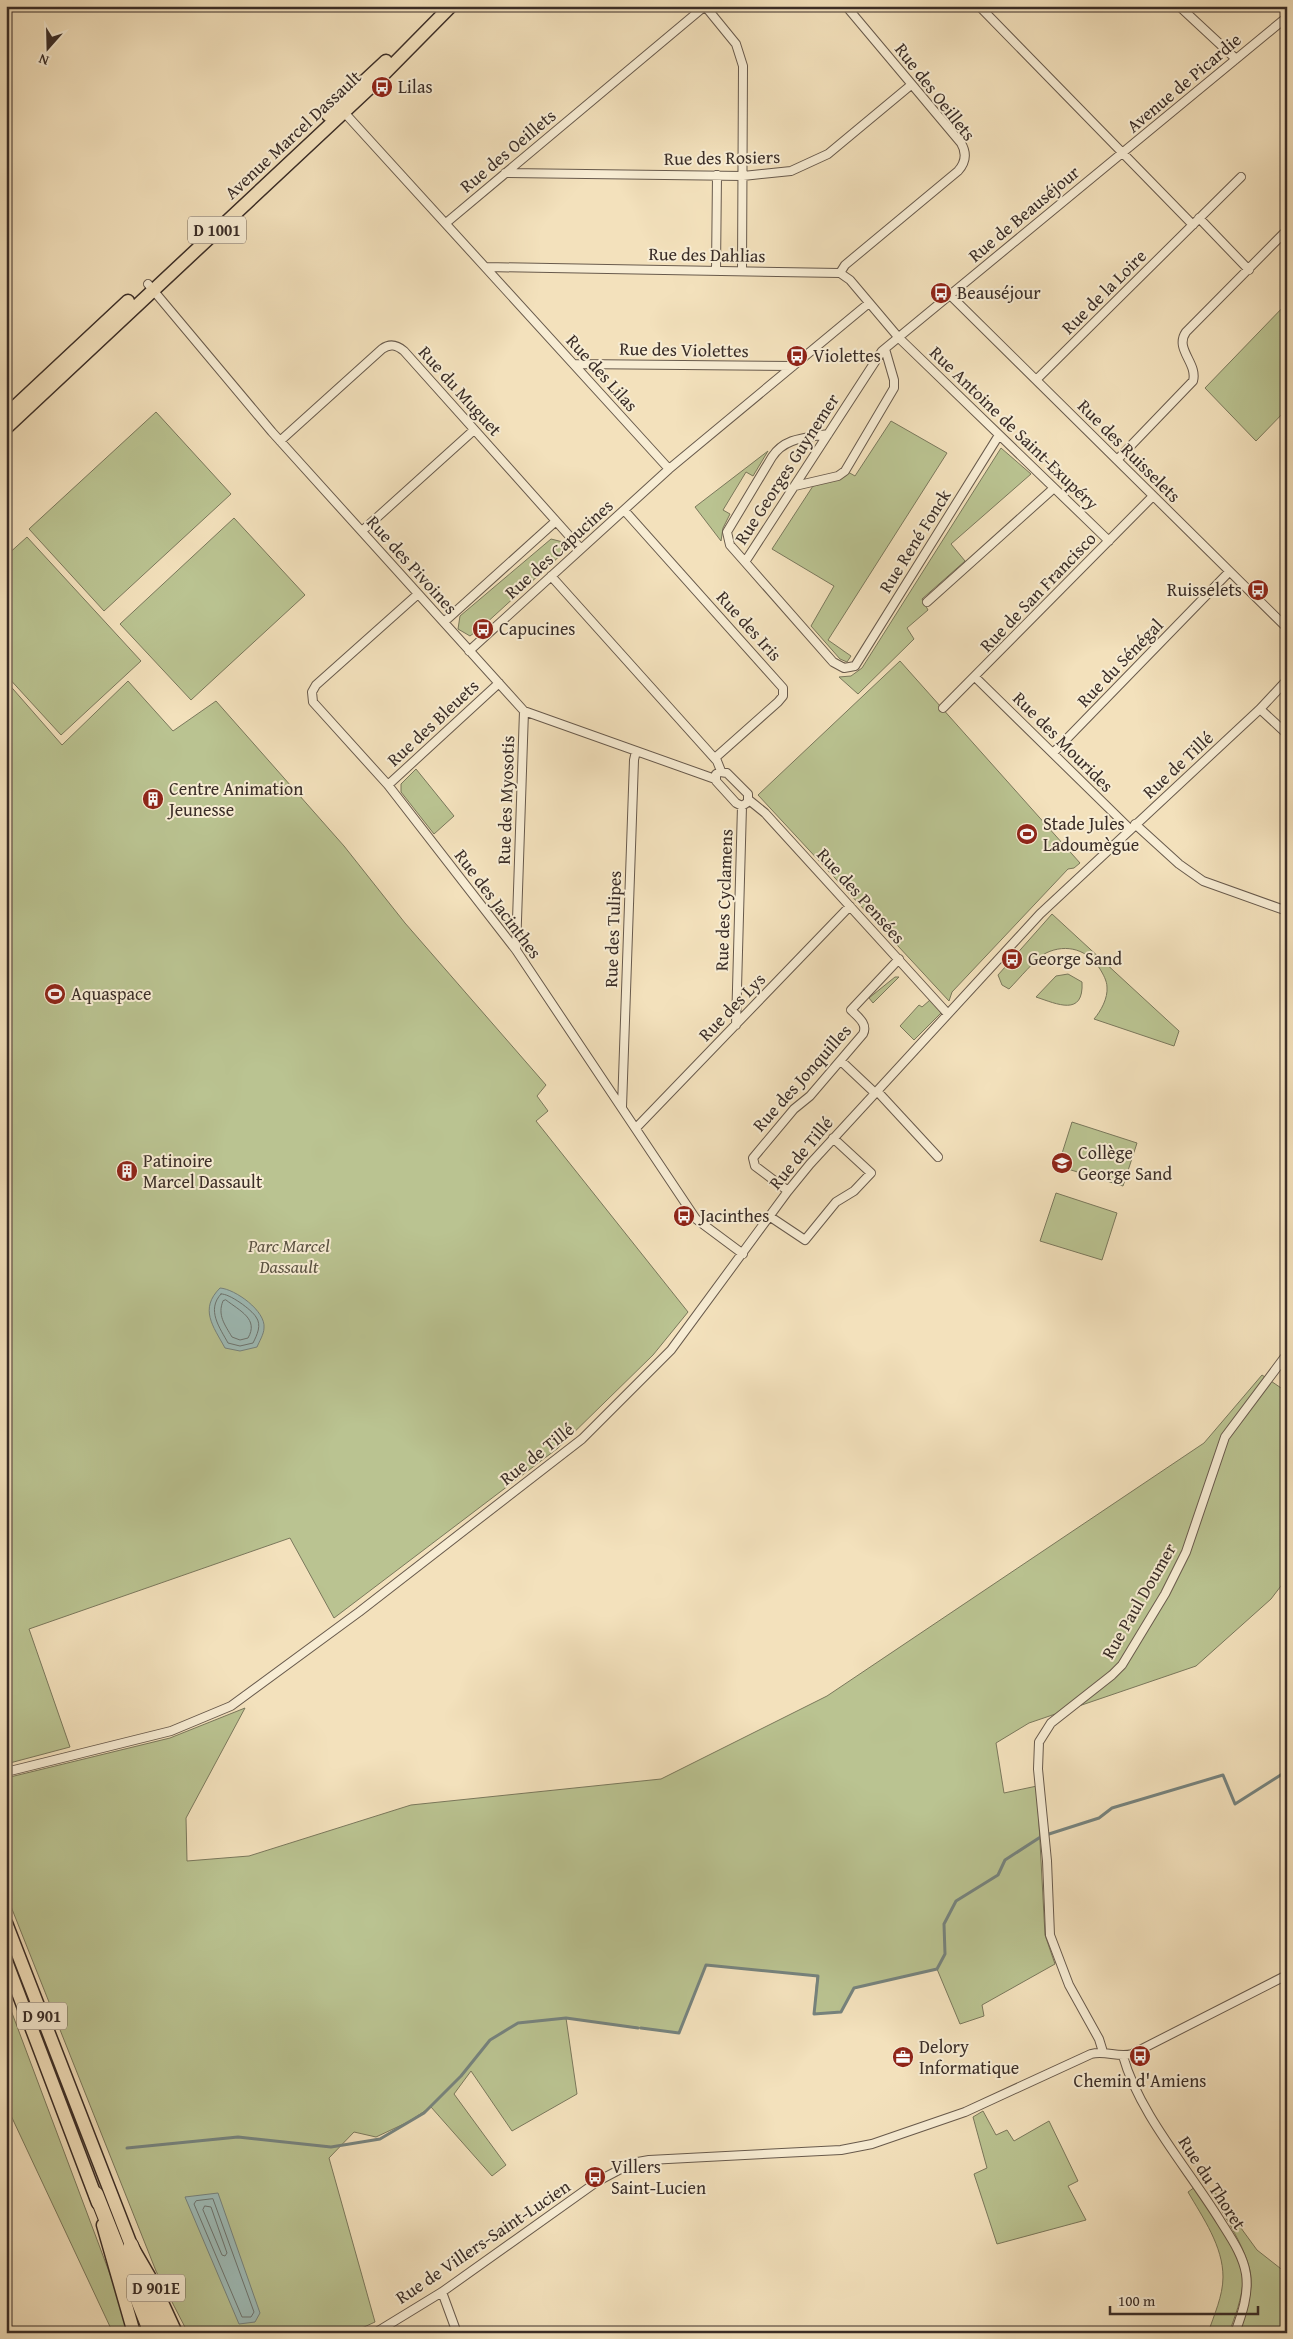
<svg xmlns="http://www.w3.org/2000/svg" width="1293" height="2339" font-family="'Gentium Book Plus',serif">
<rect width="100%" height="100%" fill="#f3e1bc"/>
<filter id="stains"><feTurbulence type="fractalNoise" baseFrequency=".004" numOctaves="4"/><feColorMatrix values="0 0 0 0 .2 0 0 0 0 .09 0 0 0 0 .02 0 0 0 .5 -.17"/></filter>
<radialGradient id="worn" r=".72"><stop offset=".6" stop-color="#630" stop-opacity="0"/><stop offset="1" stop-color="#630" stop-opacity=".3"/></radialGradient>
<path fill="#bac391" stroke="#7a785c" d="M1287 303V409L1256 441 1205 388Z
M156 412 231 494 104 611 29 529Z
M891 421 947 453 828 640 851 656 847 662 840 659 811 626 834 586 772 549 813 486 848 472 855 476Z
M1001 448 1031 474 951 544 965 561 922 599 928 610 907 628 914 639 858 694 839 677 851 676 862 668Z
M768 451 753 476 746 472 723 510 730 514 723 528 721 541 695 507Z
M234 518 305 595 191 700 120 624Z
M27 537 141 661 61 735 6 675V556Z
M551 539 563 542 566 547 563 553 483 626 470 636 458 629 460 616Z
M900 661 1080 863 1074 868 1068 869 952 992 949 1001 758 795Z
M6 681 62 745 128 681 173 731 216 701 344 846 405 923 546 1085 537 1096 548 1111 536 1121 688 1312 653 1355 558 1448 334 1618 290 1538 29 1629 70 1747 6 1764Z
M416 769 454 816 434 834 401 792V784Z
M1052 914 1179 1031 1174 1046 1094 1019C1101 1011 1108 998 1107 987 1107 981 1103 974 1100 969 1088 950 1067 943 1046 953 1035 959 1019 979 1009 989L1002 985 998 975Z
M1068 974 1082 982C1084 1017 1057 1004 1036 997L1056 976Z
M895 977H899L873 1003 869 998Z
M930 1000 942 1012 914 1040 900 1026 919 1005 922 1007Z
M1072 1122 1137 1143 1123 1186 1058 1166Z
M1056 1193 1117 1213 1102 1260 1040 1241Z
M1262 1375 1287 1392V1578L1271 1599 1196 1666 1029 1723 996 1743 1004 1793 1037 1786 1045 1935 1055 1964 982 2005 984 2016 960 2024 937 1969 854 1988 841 2012 814 2014 817 1976 706 1965 679 2033 566 2018 577 2094 512 2131 471 2071 454 2094 506 2165 492 2176 431 2107 408 2122 376 2137 354 2132 329 2158 375 2322 351 2333H188L156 2271 6 1894V1778L170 1738 245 1708 186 1818 187 1861 249 1856 411 1805 661 1779 827 1696 1204 1443Z
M6 1997 123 2309 128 2333H113L6 2105Z
M983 2111 996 2135 1007 2130 1014 2141 1049 2121 1078 2181 1068 2186 1086 2220 997 2244 974 2174 987 2168 973 2117Z
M1195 2187C1208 2209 1243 2257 1243 2280 1242 2299 1235 2316 1229 2333H1208C1214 2315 1223 2296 1223 2277 1223 2246 1203 2218 1188 2192Z
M1209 2189 1214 2191 1257 2250 1285 2272 1287 2289 1282 2333H1238C1243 2316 1252 2298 1251 2280 1251 2254 1222 2213 1209 2189Z"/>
<path fill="#9ebcb8" stroke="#76837e" d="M220 1288C235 1289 266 1311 264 1328 264 1334 259 1342 257 1347L240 1351 225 1348C213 1326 199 1309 220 1288Z
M218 2193 260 2313 255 2322 239 2324 185 2197Z"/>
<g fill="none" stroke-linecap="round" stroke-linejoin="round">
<path stroke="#6c7470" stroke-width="1" d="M221 1294C229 1293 252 1310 256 1317 262 1325 257 1335 253 1343L240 1346 228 1343C220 1328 206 1310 221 1294Z
M226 1300C240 1311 259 1319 248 1338L240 1340 232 1337C225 1325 217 1315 223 1301Z
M213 2199 254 2312 251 2317H242L194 2204 196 2201Z
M205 2206 211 2207 227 2253 225 2256 222 2255 203 2210Z"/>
<path stroke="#76837e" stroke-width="3" d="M1049 1834 1099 1818 1112 1808 1223 1775 1235 1804 1287 1771
M641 2028 679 2033 706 1965 818 1976 814 2014 841 2012 854 1988 937 1969 945 1954 944 1924 956 1901 998 1875 1005 1860 1042 1836
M127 2148 238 2137 331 2147 380 2139 424 2113 461 2076 490 2040 518 2023 566 2018 638 2028"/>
<g stroke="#685a4c" stroke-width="10">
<path id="street" d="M705 6 736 44 743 66 742 271
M979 6 1193 225
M1179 6 1236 59
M342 110 669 469
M505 173 743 176 791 171 828 154 911 85
M1199 218 1249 270
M446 223 705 6
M486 267 840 273 850 280 899 338 1109 541
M716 270 717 175
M840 273 845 265 958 171C966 162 967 153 961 143L846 6
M148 284 272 432 524 711 715 779
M950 295 1287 628
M574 364 793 366
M1036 380 1241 177
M999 435 855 666 844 668 833 662 745 562 882 351 1287 17
M280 441 382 349C390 343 397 345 404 351L581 549
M1117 460 1193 381C1198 363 1174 349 1186 332L1287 230
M795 486 838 476 845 471 894 388V380L885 349
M624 510 783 688V696L778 702 715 758
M362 531 474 430
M745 562 730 545 727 532 772 457C785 437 807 438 828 434
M551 576 717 761 721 771
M418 594 316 685 312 692 313 702 388 785 516 950 696 1219 743 1254
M927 602 1054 488
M444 622 556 521
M469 651 669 469 869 303
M975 677 1130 829
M943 708 1153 496
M1260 709 1287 734
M1053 753 1229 572
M720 772 727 773 748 794V802L742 806 736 803 716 781V774Z
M388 785 499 683
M749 800 765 813 948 1014
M1135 824 1179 864 1203 881 1287 911
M516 950 524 711
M736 1025 742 806
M841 1061 875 1093
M877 1091 938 1157
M622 1107 634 760 636 751
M636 1128 850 906
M788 1191 755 1166 753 1158 794 1109 810 1096 863 1034C868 1024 858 1017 851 1010L899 959
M769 1216 805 1240 836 1202 854 1191 871 1173 833 1138
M6 1772 171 1731 231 1706 359 1612 582 1439 671 1350 788 1191 810 1164 1040 914 1260 709 1287 680
M1103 2052 1099 2039 1069 1985 1050 1935 1047 1861 1038 1769 1039 1742 1051 1723 1112 1675 1122 1665 1165 1594 1186 1552 1225 1437 1287 1354
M1123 2056C1139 2114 1190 2171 1221 2222 1231 2238 1243 2255 1246 2274 1249 2294 1242 2314 1235 2333
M442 2292 457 2333
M375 2333 442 2292 598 2181 632 2163 649 2160 841 2150 872 2144 965 2112 1091 2054C1105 2050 1118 2058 1132 2054L1287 1975"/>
</g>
<g stroke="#3a2d27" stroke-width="15">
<path id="primary" d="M328 115 386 61
M6 415 128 301
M6 428 377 81 451 6
M6 1923 131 2245 153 2283 176 2333
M6 1961 98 2203
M103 2225 134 2333"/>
</g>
<g stroke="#3a2d27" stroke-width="16">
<path id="highway" d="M96 2194 151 2333
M131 2245 165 2333"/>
</g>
<use href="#street" stroke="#f7ecd3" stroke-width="8"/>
<use href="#primary" stroke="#f3e1bc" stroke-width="12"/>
<use href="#highway" stroke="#f3e1bc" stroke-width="14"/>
</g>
<defs>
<g id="bus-disc" transform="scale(1.125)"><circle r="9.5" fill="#8f2418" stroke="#f7ecd3"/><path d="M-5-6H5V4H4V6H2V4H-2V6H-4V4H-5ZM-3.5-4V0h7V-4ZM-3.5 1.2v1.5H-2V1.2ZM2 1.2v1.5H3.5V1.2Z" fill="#fff"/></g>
<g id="building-disc" transform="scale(1.125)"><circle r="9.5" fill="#8f2418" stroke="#f7ecd3"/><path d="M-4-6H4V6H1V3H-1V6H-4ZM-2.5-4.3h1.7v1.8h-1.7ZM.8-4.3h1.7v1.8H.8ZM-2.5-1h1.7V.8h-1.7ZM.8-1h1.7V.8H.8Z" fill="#fff"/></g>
<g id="stadium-disc" transform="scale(1.125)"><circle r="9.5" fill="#8f2418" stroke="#f7ecd3"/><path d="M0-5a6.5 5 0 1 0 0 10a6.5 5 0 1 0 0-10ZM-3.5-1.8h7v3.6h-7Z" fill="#fff"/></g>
<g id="school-disc" transform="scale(1.125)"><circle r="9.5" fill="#8f2418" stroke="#f7ecd3"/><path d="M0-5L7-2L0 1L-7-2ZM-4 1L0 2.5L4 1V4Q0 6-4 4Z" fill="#fff"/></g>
<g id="office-disc" transform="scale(1.125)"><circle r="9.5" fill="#8f2418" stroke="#f7ecd3"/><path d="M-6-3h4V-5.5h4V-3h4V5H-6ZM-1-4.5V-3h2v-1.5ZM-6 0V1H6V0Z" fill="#fff"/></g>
</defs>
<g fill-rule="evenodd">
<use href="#bus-disc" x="382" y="87"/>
<use href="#bus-disc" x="941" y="293"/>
<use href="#bus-disc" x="797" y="356"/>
<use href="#bus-disc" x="1258" y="590"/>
<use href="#bus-disc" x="483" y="629"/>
<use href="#building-disc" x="153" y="799"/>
<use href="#stadium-disc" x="1027" y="834"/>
<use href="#bus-disc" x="1012" y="959"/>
<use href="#stadium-disc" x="55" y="994"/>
<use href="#school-disc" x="1062" y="1163"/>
<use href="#building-disc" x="127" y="1171"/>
<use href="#bus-disc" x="684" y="1216"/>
<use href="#bus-disc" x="1140" y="2056"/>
<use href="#office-disc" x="903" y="2057"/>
<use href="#bus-disc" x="595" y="2177"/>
</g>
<g text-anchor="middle" stroke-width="4" stroke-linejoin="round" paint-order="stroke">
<g fill="#f7ecd3" stroke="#73665b" stroke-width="1">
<rect x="188" y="216.5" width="58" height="27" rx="4"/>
<rect x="17" y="2002.5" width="50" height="27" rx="4"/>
<rect x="127" y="2274.5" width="58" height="27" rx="4"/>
</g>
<g font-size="16" font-weight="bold" fill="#3a2d27">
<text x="217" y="236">D 1001</text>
<text x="42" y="2022">D 901</text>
<text x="156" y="2294">D 901E</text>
</g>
<g font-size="18" fill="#3a2d27" stroke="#f7ecd3">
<text transform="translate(1184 83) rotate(-40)" y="6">Avenue de Picardie</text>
<text transform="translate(935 92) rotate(52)" y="6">Rue des Oeillets</text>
<text transform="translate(293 135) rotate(-43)" y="6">Avenue Marcel Dassault</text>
<text transform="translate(508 151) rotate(-40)" y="6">Rue des Oeillets</text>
<text transform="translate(722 158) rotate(-1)" y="6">Rue des Rosiers</text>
<text transform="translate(1024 214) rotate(-40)" y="6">Rue de Beauséjour</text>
<text transform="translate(707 255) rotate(1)" y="6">Rue des Dahlias</text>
<text transform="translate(1104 292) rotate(-45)" y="6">Rue de la Loire</text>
<text transform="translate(684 350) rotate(1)" y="6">Rue des Violettes</text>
<text transform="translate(602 373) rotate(48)" y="6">Rue des Lilas</text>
<text transform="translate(460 391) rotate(48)" y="6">Rue du Muguet</text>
<text transform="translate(1014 428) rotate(44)" y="6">Rue Antoine de Saint-Exupéry</text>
<text transform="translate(1129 451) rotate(45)" y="6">Rue des Ruisselets</text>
<text transform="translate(787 469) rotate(-57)" y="6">Rue Georges Guynemer</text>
<text transform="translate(915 541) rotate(-58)" y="6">Rue René Fonck</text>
<text transform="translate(559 549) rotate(-42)" y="6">Rue des Capucines</text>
<text transform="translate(412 565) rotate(48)" y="6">Rue des Pivoines</text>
<text transform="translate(1038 592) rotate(-46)" y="6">Rue de San Francisco</text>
<text transform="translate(749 626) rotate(48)" y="6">Rue des Iris</text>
<text transform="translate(1120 663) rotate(-46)" y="6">Rue du Sénégal</text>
<text transform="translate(433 723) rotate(-43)" y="6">Rue des Bleuets</text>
<text transform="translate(1063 742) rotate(45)" y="6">Rue des Mourides</text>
<text transform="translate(1178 765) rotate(-43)" y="6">Rue de Tillé</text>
<text transform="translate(506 800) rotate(-88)" y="6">Rue des Myosotis</text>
<text transform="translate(861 896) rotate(48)" y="6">Rue des Pensées</text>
<text transform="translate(724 900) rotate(-88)" y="6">Rue des Cyclamens</text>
<text transform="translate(498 904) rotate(53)" y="6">Rue des Jacinthes</text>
<text transform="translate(613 929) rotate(-88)" y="6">Rue des Tulipes</text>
<text transform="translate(732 1007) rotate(-46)" y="6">Rue des Lys</text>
<text transform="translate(802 1078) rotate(-48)" y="6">Rue des Jonquilles</text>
<text transform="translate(801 1153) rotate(-50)" y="6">Rue de Tillé</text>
<text transform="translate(537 1454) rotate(-38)" y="6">Rue de Tillé</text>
<text transform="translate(1139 1601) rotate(-60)" y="6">Rue Paul Doumer</text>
<text transform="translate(1212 2183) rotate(57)" y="6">Rue du Thoret</text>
<text transform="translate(483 2242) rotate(-34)" y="6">Rue de Villers-Saint-Lucien</text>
</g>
<g font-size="18" fill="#3a2d27" stroke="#f7ecd3" text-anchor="start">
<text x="398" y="93">Lilas</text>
<text x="957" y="299">Beauséjour</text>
<text x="813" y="362">Violettes</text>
<text x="1242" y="596" text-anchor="end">Ruisselets</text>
<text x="499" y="635">Capucines</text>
<text x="169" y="795">Centre Animation<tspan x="169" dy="21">Jeunesse</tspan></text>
<text x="1043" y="830">Stade Jules<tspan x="1043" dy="21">Ladoumègue</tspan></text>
<text x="1028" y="965">George Sand</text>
<text x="71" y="1000">Aquaspace</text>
<text x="1078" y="1159">Collège<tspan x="1078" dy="21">George Sand</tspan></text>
<text x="143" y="1167">Patinoire<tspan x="143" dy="21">Marcel Dassault</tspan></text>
<text x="700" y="1222">Jacinthes</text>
<text x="919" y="2053">Delory<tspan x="919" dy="21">Informatique</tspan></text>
<text x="1140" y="2087" text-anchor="middle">Chemin d'Amiens</text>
<text x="611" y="2173">Villers<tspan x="611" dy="21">Saint-Lucien</tspan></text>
</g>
<g font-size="18" font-style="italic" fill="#5a5242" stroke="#f7ecd3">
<text x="289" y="1252">Parc Marcel<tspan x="289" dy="21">Dassault</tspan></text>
</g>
</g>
<rect width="1293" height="2339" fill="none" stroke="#f3e1bc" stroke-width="25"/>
<rect x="8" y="8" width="1278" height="2324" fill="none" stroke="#3a2d27" stroke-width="2.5"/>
<rect x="12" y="12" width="1268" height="2314" fill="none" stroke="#3a2d27"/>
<g transform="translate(48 48) rotate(200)" stroke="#f7ecd3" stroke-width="4" paint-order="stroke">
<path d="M0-4L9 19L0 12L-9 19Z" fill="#3a2d27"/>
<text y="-8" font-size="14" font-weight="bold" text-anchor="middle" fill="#3a2d27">N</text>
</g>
<path d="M1110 2306v8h148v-8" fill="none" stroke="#3a2d27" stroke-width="2.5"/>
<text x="1118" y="2306" font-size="15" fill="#3a2d27" stroke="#f7ecd3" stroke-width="4" paint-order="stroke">100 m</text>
<rect width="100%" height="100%" filter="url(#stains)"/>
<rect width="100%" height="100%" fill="url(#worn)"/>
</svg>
